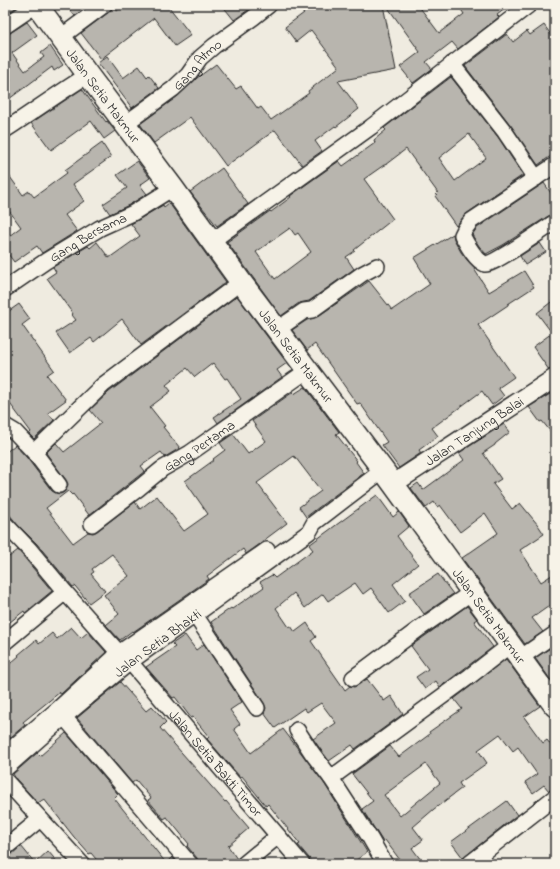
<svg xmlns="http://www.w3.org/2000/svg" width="560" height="869" font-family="'Indie Flower',sans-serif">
<rect width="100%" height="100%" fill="#efebe0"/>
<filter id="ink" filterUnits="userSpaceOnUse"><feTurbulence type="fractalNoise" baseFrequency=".025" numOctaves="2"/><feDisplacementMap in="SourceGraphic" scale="8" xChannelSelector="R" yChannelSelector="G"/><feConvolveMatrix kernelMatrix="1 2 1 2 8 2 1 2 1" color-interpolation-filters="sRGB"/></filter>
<g filter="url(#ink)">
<path fill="#b8b5ae" stroke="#2b2b2b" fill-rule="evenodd" d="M5 5H15L17 7 5 15Z
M66 5H89L75 16Z
M124 5H171L169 7 191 35 175 46 154 18 101 59 81 33 109 12 112 9 113 6 117 11Z
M222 5H255L234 20Z
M299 5H383L396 70 338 81 359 109 336 127 335 126 315 141 322 151 302 165 275 130 226 166 190 117 154 143 140 124 178 96 197 78 216 64 236 89 241 86 258 109 261 107 271 120 309 93 308 91 339 67 311 30 296 42 285 27 304 13Z
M386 5H418L439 33 464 14 458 5H510L497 15 499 17 458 49 452 42 426 62 432 69 413 83 400 67 420 52Z
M27 22 37 35 12 53 25 71 44 57 41 53 50 46 63 65 54 71 52 67 5 102V85L11 81 5 73V35L10 33Z
M544 25 555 40V153L538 165 512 127 465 66 507 34 513 42 527 31 530 35Z
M107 56 123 78 139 66 147 77 149 75 159 88 132 108 98 63Z
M451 77 498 137 523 175 466 214 456 226 435 196 438 193 406 149 385 165H384L364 179 393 219 354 250 355 251 346 257 354 269 309 301 299 303 281 316 227 242 270 211 271 212 291 197 290 196 339 161 343 166 375 143 374 140 386 130 384 128ZM469 134 486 158 455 181 439 158ZM290 228 295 235 298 233 311 252 275 279 256 252Z
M82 89 106 122 107 121 115 131 104 139 91 121 51 150 31 123Z
M102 143 111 157 73 184 84 201 65 215 77 231 42 253 37 246 14 262 5 250V239L21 227 5 205V170L23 195 29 191 34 197 67 173 65 170Z
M137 161 150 178 140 185 147 194 129 205 110 214 103 204 127 188 117 175Z
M222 168 248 204 217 226 190 192Z
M544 183 555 199V213L550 215 503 245 486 254 479 246 472 235 477 228Z
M169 203 226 282 141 345 122 319 94 342 91 338 70 353 56 333 76 320 72 315 73 314 47 278 56 272 53 267 88 246 90 248 97 242 109 258 140 236 131 224 163 205 164 207Z
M453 234 454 239 461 252 468 261 475 268 474 269 489 292 524 271 534 287 508 304V305L478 325 514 377 498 388 504 396 492 405 482 391 432 428 438 436 419 450 421 453 399 468 382 445 387 442 360 403 357 404 315 344 307 350 292 330 307 320 317 317 369 281 392 310 430 284 414 258Z
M540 243 546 252 525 265 520 256Z
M237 296 287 363 277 370 282 377 218 423 214 417 241 399 227 378 225 379 213 363 195 377 187 368 166 385 171 391 150 407 165 426 163 427 180 448 165 457 161 452 141 466 145 471 89 515 73 494 72 495 68 491 46 508 73 543 88 532 93 533 97 531 135 502 140 509 157 496 184 531 208 514 185 481 214 460 213 459 225 450 220 443 233 434 248 454 266 441 252 421 293 392 294 394 305 387 339 432 336 434 357 461 356 462 364 473 306 517 299 507 321 491 295 457H294V456L257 483 287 523 263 541V542L246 554 243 549 207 576 209 579 133 632 132 631 120 640 106 625 119 614 104 595 129 576 112 554 92 569 94 572 91 574 105 591 89 603 75 586 73 587 37 544 17 524 5 509V453L15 445 27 458 52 491 56 493 60 494 64 492 67 488 68 484 66 480 46 453 56 443 64 452 101 423 90 410 109 392Z
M555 299V368L549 370 533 347 552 333 537 313Z
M19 304 30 319 22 325 54 370 47 375 66 400 48 413 54 420 34 439 29 434 31 432 5 397V314Z
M555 391V437L542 421 540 422 529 407Z
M504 424 510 432 495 444V445L483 453 501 479 493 484 512 509 520 503 538 525 544 534 520 550 541 582 555 573V602L532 618 543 632 525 644 462 558 498 533 485 513 460 532 440 505 437 507 434 502 426 508 411 488 418 483 423 490 464 460 459 453Z
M377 495 393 517 399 512 409 526 397 536 418 564 393 584 405 601 389 613 371 588 363 594 355 583 328 601 323 594 305 608 294 593 276 608 289 627 291 626 295 632 307 623 316 637 311 641 345 690 350 686 354 687 358 685 367 679 384 701 391 696 403 714 355 749 352 745 329 761 313 739 336 723 321 703 307 712 304 708 275 728 264 713 266 708 264 703 211 622 231 608 232 609 264 587 260 582 272 575 275 578 313 550 309 545Z
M18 550 52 591 25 613 24 611 5 626V560Z
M438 574 453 594 424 614 409 593Z
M467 606 477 619 474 621 493 647 440 687 436 681 425 689 416 677 428 669 411 646Z
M71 627 81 638 88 632 106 652 61 694 60 692 23 722 25 725 5 742V668L19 656 18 655 36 640 39 644 52 633 57 639Z
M185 635 196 650 204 644 242 702 230 710 240 724 234 729 251 753 283 729 324 783 367 852 351 864H311L309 858 298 845 300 844 268 804 266 806 242 776 240 777 207 739 209 737 193 717 191 718 175 697 173 698 146 667 175 647 172 644Z
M555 645V686L535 658Z
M506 659 540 706 524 717 543 743 547 740 555 750V788L549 791 544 785 533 793 525 782 537 774 518 747 513 751 500 734 478 750 487 763 459 783 462 788 434 809 413 827 423 840 412 848 424 864H403L385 840 383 842 362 809 373 801 352 774 390 746 399 757 430 734 429 732 462 709 454 699ZM426 764 440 783 400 816 384 795Z
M120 682 146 711 152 706 166 722 160 728 225 802 226 801 249 828 228 846 237 859 235 864H199L197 858 187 846 189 844 167 817 164 819 148 800 151 798 136 780 132 783 77 718Z
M66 733 118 794 114 798 166 863 172 857 178 864H100L91 853 89 854 74 837 44 799 38 803 16 779 13 774 37 753 40 756Z
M507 801 517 815 463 858 451 842Z
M21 846 35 863 48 851 59 864H5V857L11 855Z"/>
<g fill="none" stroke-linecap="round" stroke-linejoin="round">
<g stroke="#2b2b2b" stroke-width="18">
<g id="minor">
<path d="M5 26 36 5"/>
<path d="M61 37 104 5"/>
<path d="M452 64 505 132 536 178"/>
<path id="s1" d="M125 124 173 89 188 75 200 58 214 46 254 17 269 5"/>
<path d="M5 130C33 112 60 92 88 75"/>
<path d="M555 165 471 221 465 229 462 235C467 244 475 260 485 264 492 266 546 228 555 222"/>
<path d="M212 241 371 127 529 5"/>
<path id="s2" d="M5 289 46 261 100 228 133 213 173 188"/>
<path d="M278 329 304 311 312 310 362 274 377 266"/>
<path d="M5 426 15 432 34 452 59 485"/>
<path d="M34 452 103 385 241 282"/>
<path id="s3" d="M5 524 30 550 65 592 119 653 130 662 302 864"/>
<path id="s4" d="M92 524 139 488 162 469 190 453 308 370"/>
<path d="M195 615 257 708"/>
<path d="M5 642 65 592"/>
<path d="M520 658 555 634"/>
<path d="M353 678 420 628 472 592"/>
<path d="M59 710 64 717 190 864"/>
<path d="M297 730 312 753 331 778 470 676 510 645"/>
<path d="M5 754 58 709 119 653 267 550"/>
<path id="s5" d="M5 769 64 717 130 662 309 532 314 523 383 470"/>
<path d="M331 778 370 838 385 864"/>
<path d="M5 780 82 864"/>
<path d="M5 848 40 819"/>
<path d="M244 864 278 836"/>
<path d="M469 864 555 797"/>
</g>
</g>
<g stroke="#2b2b2b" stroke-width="21">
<g id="tertiary">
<path id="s6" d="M393 484 555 378"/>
</g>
</g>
<g stroke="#2b2b2b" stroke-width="24">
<g id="secondary">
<path id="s7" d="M37 5 88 75 173 188 241 282 383 470 555 706"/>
</g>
</g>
<use href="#minor" stroke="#f7f3e8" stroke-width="15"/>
<use href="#tertiary" stroke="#f7f3e8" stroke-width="18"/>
<use href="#secondary" stroke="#f7f3e8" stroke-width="21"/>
</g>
</g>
<g text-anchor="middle" stroke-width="4" stroke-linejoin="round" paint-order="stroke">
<g font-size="14" fill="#2b2b2b" stroke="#f7f3e8">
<text dy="5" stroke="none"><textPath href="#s1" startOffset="94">Gang Atmo</textPath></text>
<text dy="5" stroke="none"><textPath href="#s7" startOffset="112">Jalan Setia Makmur</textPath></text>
<text dy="5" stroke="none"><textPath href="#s2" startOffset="98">Gang Bersama</textPath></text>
<text dy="5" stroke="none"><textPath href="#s7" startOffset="436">Jalan Setia Makmur</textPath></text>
<text dy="5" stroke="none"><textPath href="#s6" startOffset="97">Jalan Tanjung Balai</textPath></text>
<text dy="5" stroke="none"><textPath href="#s4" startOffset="133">Gang Pertama</textPath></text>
<text dy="5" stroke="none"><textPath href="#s7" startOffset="760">Jalan Setia Makmur</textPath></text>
<text dy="5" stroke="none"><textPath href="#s5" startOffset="198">Jalan Setia Bhakti</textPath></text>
<text dy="5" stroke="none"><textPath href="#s3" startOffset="319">Jalan Setia Bakti Timor</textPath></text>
</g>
</g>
<rect width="560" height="869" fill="none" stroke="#f7f3e8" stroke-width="20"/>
<rect x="10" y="10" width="540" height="849" fill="none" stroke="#2b2b2b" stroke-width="1.5" filter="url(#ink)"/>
</svg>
